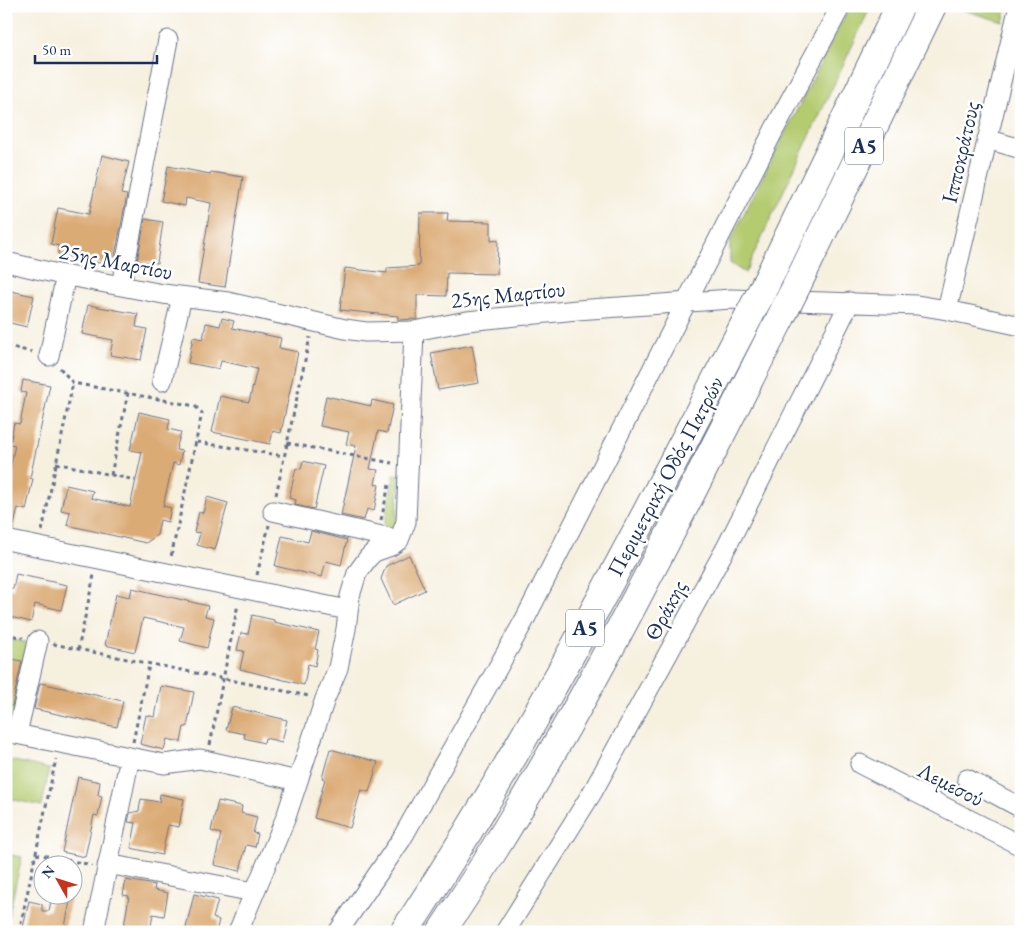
<svg xmlns="http://www.w3.org/2000/svg" width="1027" height="938" font-family="'EB Garamond',serif">
<rect width="100%" height="100%" fill="#fff"/>
<filter id="ink" filterUnits="userSpaceOnUse"><feTurbulence type="fractalNoise" baseFrequency=".02" numOctaves="2"/><feDisplacementMap in="SourceGraphic" scale="10" xChannelSelector="R" yChannelSelector="G"/><feConvolveMatrix kernelMatrix="1 2 1 2 8 2 1 2 1" color-interpolation-filters="sRGB"/></filter>
<filter id="wash" filterUnits="userSpaceOnUse"><feTurbulence type="fractalNoise" baseFrequency=".0096" numOctaves="4" result="noise"/><feDisplacementMap in="SourceGraphic" scale="20" xChannelSelector="R" yChannelSelector="G"/><feGaussianBlur stdDeviation="1.12" result="paint"/><feColorMatrix in="noise" values="0 0 0 0 0 0 0 0 0 0 0 0 0 0 0 0 0 1.4 0 .05"/><feComposite in="paint" operator="in"/></filter>
<g filter="url(#wash)">
<rect width="100%" height="100%" fill="#f6f0df"/>
<path fill="#b4cb70" stroke="#687d67" d="M850 6H871L745 273 730 263V241Z
M950 6H1007L1003 22Z
M394 475H400L396 527 393 531 383 532Z
M6 639 30 643 13 722 6 721Z
M6 759 49 769 42 806 6 798Z
M6 854 22 857 6 926Z"/>
<g id="blocks">
<path fill="#dbab76" d="M102 155 129 162 121 194 127 195 113 266 58 254 59 246 51 244 58 208 89 214Z
M168 166 210 174 211 172 243 177 225 287 198 283 211 203 186 198 185 206 161 201Z
M420 213H448L447 221 491 222V241L498 240 497 274 447 273 446 296 417 295V319L398 320V316L340 310 345 268 387 273V268L419 266Z
M145 219 163 222 157 263 137 261Z
M6 290 34 296 27 327 6 322Z
M88 305 138 314 136 327 147 329 141 360 110 355 113 340 82 334Z
M222 318 234 321 232 328 281 338 279 348 298 352 281 433 273 431 270 444 212 432 220 396 249 402 257 369 221 361 219 369 188 363 193 337 203 339 206 323 220 326Z
M472 345 479 383 438 390 431 353Z
M23 380 50 385 30 478 33 479 26 510 18 508 13 530 6 529V473H9L15 445 10 444 14 423 20 424 26 393 21 392Z
M326 396 371 406 372 400 393 405 387 433 378 431 370 469 378 470 375 484 379 485 374 511 367 509 364 520 341 515 356 446 346 444 349 432 320 426Z
M139 412 170 419 168 429 181 432 176 450 182 451 179 465 173 463 163 506 171 508 168 522 160 520 157 535 146 543 67 525 70 512 61 510 66 485 93 491 91 498 130 507 142 452 130 450Z
M303 461 324 466 314 509 295 505 296 500 289 498 296 468 301 469Z
M207 497 228 503 215 550 197 545 200 533 194 532 199 512 203 513Z
M311 531 347 540 341 565 326 561 322 577 275 566 282 536 308 542Z
M409 555 425 590 393 605 381 579 386 566Z
M16 574 67 585 61 610 35 604 31 622 6 616V587L13 589Z
M132 588 208 606 205 616 214 618 207 648 180 641 184 627 143 618 135 652 105 645 116 594 130 597Z
M252 615 274 620V622L319 632 315 649 318 650 315 666 308 664 304 685 240 669 244 651 237 650 241 633 248 634Z
M6 658 22 661 12 706H6Z
M40 683 123 701 117 727 34 709Z
M161 686 194 692 187 727H184L181 742 167 739 164 750 140 744 146 715 155 717Z
M232 707 287 720 282 742 265 738 264 743 244 738 245 734 226 730Z
M330 749 378 762 369 792 361 790 350 828 314 818 325 779 322 778Z
M78 777 100 782 98 795 102 796 98 816 94 815 85 857 62 852Z
M160 794 184 799 179 827 168 825 162 855 131 848 136 823 128 822 130 813 139 811 141 799 159 802Z
M218 801 242 806 241 813 257 817 253 833 258 834 255 847 246 845 240 871 214 865 221 834 211 831Z
M126 880 155 885 154 890 168 893 164 916 153 914 150 932H123L129 896 123 895Z
M194 894 218 900 213 918 219 920 216 932H185Z
M52 896H71L64 932H22L29 901 42 904V911H49Z"/>
</g>
</g>
<g filter="url(#ink)">
<use href="#blocks" fill-opacity="0" stroke="#68738b" stroke-width="1"/>
<g fill="none" stroke-linecap="round" stroke-linejoin="round">
<g stroke="#68738b" stroke-width="21">
<path id="minor" d="M987 139 1021 149
M6 262 58 274 163 294 228 302 345 329 366 332 414 331 467 321 577 310 731 299 917 305 947 310 1021 326
M121 286 168 40
M947 310 1019 6
M49 356 66 275
M162 381 182 297
M273 511 399 540
M6 540 348 610
M6 732 164 764 200 759 298 781
M17 734 38 641
M860 764 1021 846
M967 779 1021 808
M107 866H118L254 892
M94 932 130 757
M238 932 286 817 325 699 338 668 346 629 350 596 357 573 368 558 374 552 391 546 399 540 406 522 414 331
M338 932 401 840 524 621 775 128 841 6
M505 932 592 793 728 544 850 302"/>
</g>
<g stroke="#68738b" stroke-width="30">
<path id="highway" d="M766 283 900 6
M797 285 932 6
M404 932C535 735 641 523 750 314
M441 932C572 737 674 525 781 317"/>
</g>
<path stroke="#68738b" stroke-width="3" stroke-dasharray="4 4" stroke-linecap="butt" d="M6 346 32 352
M60 368 73 383 195 406 202 413 171 557
M197 442 284 456
M287 443 392 463
M56 463 135 480
M111 475 128 393
M276 495 310 337
M381 520 389 485
M42 531 73 383
M257 575 269 525
M6 634 23 638
M53 644 309 696
M78 650 94 575
M133 742 149 665
M210 745 238 604
M36 854 92 865
M19 932 56 759"/>
<use href="#minor" stroke="#fff" stroke-width="19"/>
<use href="#highway" stroke="#fff" stroke-width="28"/>
<g stroke="#68738b" stroke-width="30" stroke-linecap="butt">
<path id="highway-bridge" d="M750 314 766 283
M781 317 797 285"/>
</g>
<use href="#highway-bridge" stroke="#fff" stroke-width="28"/>
</g>
</g>
<g text-anchor="middle" stroke-width="5" stroke-linejoin="round" paint-order="stroke">
<g fill="#fff" stroke="#5f6d8e" stroke-width="1">
<rect x="845" y="127.5" width="38" height="37" rx="4"/>
<rect x="566" y="609.5" width="38" height="37" rx="4"/>
</g>
<g font-size="21" font-weight="bold" fill="#1b2f5e">
<text x="864" y="153">Α5</text>
<text x="585" y="635">Α5</text>
</g>
<g font-size="22" fill="#1b2f5e" stroke="#fff">
<text transform="translate(960 152) rotate(-77)" y="8">Ιπποκράτους</text>
<text transform="translate(116 261) rotate(11)" y="8">25ης Μαρτίου</text>
<text transform="translate(508 294) rotate(-6)" y="8">25ης Μαρτίου</text>
<text transform="translate(665 476) rotate(-62)" y="8">Περιμετρική Οδός Πατρών</text>
<text transform="translate(665 610) rotate(-62)" y="8">Θράκης</text>
<text transform="translate(951 784) rotate(27)" y="8">Λεμεσού</text>
</g>
</g>
<rect width="1027" height="938" fill="none" stroke="#fff" stroke-width="25"/>
<g transform="translate(58 880) rotate(309)"><circle r="24" fill="#ffffff" stroke="#a4acbf"/>
<path d="M0-4L9 19L0 12L-9 19Z" fill="#c8321e"/>
<text y="-8" font-size="14" font-weight="bold" text-anchor="middle" fill="#1b2f5e">N</text>
</g>
<path d="M35 55v8h122v-8" fill="none" stroke="#1b2f5e" stroke-width="2.5"/>
<text x="42" y="55" font-size="15" fill="#1b2f5e" stroke="#ffffff" stroke-width="4" paint-order="stroke">50 m</text>
</svg>
